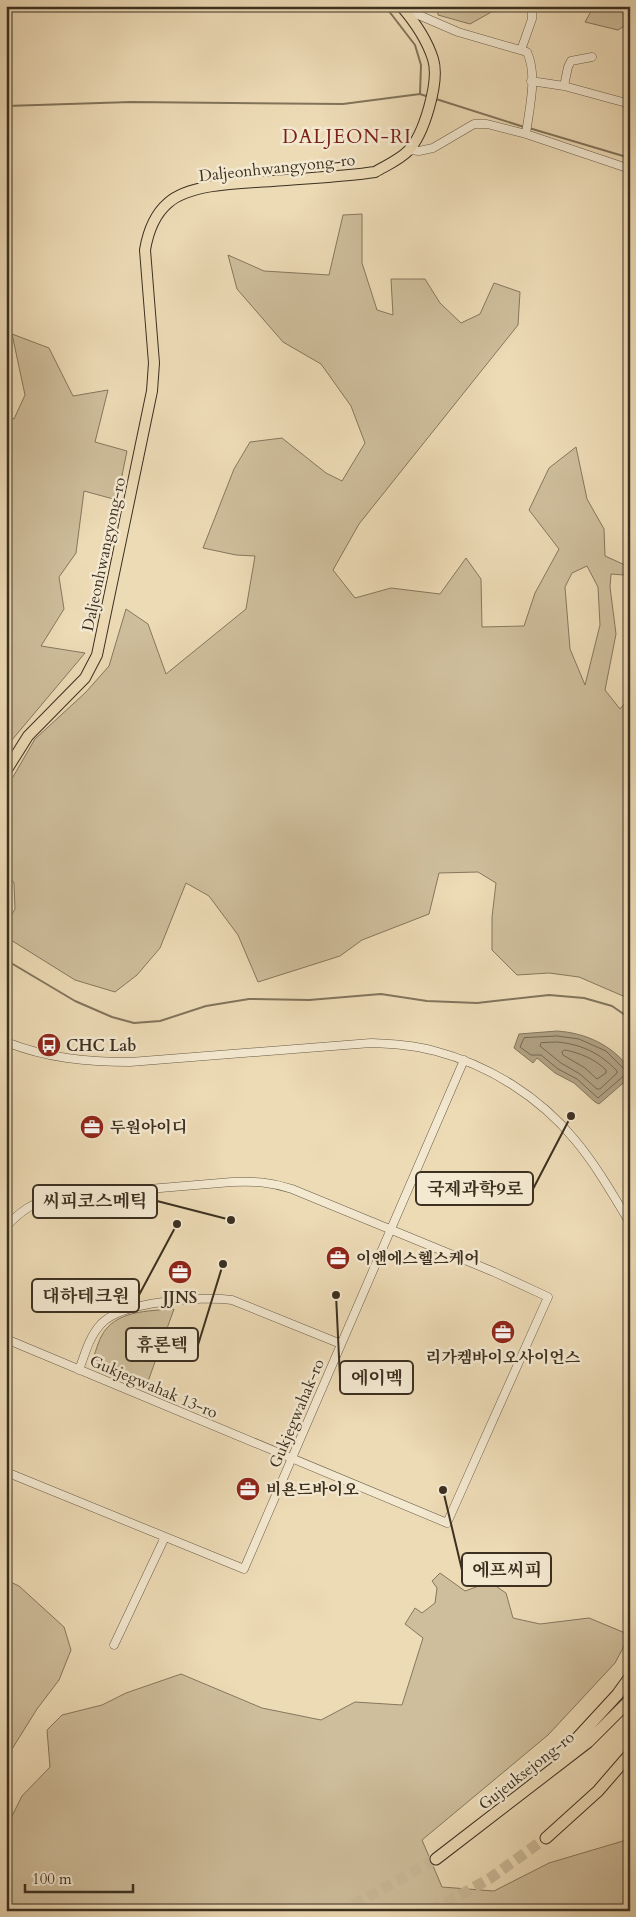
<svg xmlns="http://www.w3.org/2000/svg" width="636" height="1917" font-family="Cardo,'Noto Serif KR',serif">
<rect width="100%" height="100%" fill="#eddbb6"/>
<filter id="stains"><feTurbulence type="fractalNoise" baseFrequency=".004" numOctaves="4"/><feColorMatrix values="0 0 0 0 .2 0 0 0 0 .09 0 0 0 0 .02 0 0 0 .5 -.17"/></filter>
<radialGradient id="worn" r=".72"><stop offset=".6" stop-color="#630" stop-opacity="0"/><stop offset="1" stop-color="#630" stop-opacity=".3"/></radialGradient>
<path fill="#cfbe9c" stroke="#86775e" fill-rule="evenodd" d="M437 6H502L470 24 438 15Z
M594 6H630V22L618 30 585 22Z
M362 214V263L377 310 393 315 391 279H425L440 303 461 323 480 314 494 283 520 292 518 325 359 524 333 570 355 598 391 588 440 594 466 558 481 579 482 627 524 626 535 593 559 549 529 510 549 468 576 447 587 499 604 529 605 556 625 565 624 575 611 574 610 587 616 634 605 690 620 709 630 697V999L579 977 549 973 517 975 492 950V917L496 883 478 872 439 873 429 914 362 940 340 956 258 982 238 935 209 896 186 883 160 948 137 975 115 992 75 980 6 937V925L15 909 14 883 6 872V789L35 739 86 692 109 666 126 609 148 624 166 674 246 609 255 556 236 555 203 548 234 469 250 442 282 438 326 473 342 481 365 443 351 406 321 364 283 342 237 289 228 255 264 271 329 275 343 215ZM587 566 598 587 600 625 585 685 570 649 565 587 572 573Z
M12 334 49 348 73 396 108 390 95 442 127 451 117 500 84 491 76 553 59 577 64 609 41 646 85 653 6 747V416L14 419 25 395Z
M174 1309 146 1387 101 1369 94 1356C96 1350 98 1343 101 1337 114 1310 149 1311 174 1309Z
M440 1573 465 1591 490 1582 506 1593 513 1618 540 1624 589 1618 630 1635 615 1663 548 1735 422 1840 442 1887 494 1891 549 1863 623 1841 630 1836V1911H6V1828L22 1796 50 1767 47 1730 62 1715 102 1705 126 1693 181 1674 262 1708 321 1720 355 1702 402 1705 423 1638 405 1624 415 1608 422 1613 435 1603 437 1588 432 1581Z
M6 1580 19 1586 64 1627 71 1650 59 1680 37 1709 12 1749H6Z"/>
<path fill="#b1a183" stroke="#82745b" d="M557 1031C586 1033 612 1045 630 1069L629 1078 599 1104 595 1102 574 1083 555 1073 537 1058 533 1063 514 1048 519 1034Z"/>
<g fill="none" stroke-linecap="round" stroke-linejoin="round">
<path stroke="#766852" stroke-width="1" d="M557 1036 579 1039 606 1051 626 1071V1074L598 1098 577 1079 558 1069 541 1055H531L520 1047 524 1038Z
M557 1042C581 1044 600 1053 617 1071V1073L600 1089H597L580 1074 561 1063 540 1046 541 1043Z
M565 1050C580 1053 595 1059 606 1070V1073L597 1079 585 1068 563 1055 562 1052Z"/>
<path stroke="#82745b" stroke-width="2" d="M385 6 415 45 421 65 420 94
M436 99 524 127
M6 106 131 102 343 104 420 94 429 97
M529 128 630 158
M6 960 75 1001 112 1017 134 1023 160 1021 206 1006 249 999 309 1000 381 994 427 1001 477 1003 549 995 584 998 612 1006 625 1015 630 1021"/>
<path stroke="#cab998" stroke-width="11" stroke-dasharray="11 5.5" stroke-linecap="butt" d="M338 1911 348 1908 436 1859
M431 1911 489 1879 546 1838"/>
<g stroke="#685b46" stroke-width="9">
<path id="minor" d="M407 10 458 32 527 52C538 76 529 109 526 134
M521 50 532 19V6
M531 81 564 86 630 104
M564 86 568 67 571 61 592 57
M409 150 419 151 433 148 474 124H487L526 134 630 169
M6 1042C46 1058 87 1062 130 1062L371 1043C392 1044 414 1045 435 1051 489 1065 540 1097 575 1140 596 1165 613 1195 630 1223
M6 1227C20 1211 33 1203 53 1197L232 1182C254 1181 271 1182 292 1189L494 1272 548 1297 447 1523 6 1339
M79 1370C85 1354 89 1337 101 1324 122 1301 202 1296 232 1300L341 1344
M6 1472 244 1569 464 1060
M114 1645 165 1537"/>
</g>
<g stroke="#3c3020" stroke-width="12">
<path id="major" d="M6 771 28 736 85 678 97 655 152 391 154 363 145 250C148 232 154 215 168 203 190 183 243 183 272 181 306 178 341 177 375 172 387 165 399 160 408 151 424 135 440 81 433 59 427 40 414 21 401 6"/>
</g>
<g stroke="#3c3020" stroke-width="13">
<path id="highway" d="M558 1759 617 1695 630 1677
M546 1838 598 1791 630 1754
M436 1859 588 1742 630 1700"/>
</g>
<use href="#minor" stroke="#f3e8d0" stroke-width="8"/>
<use href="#major" stroke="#eddbb6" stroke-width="10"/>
<use href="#highway" stroke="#eddbb6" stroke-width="11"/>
</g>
<defs>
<g id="bus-disc" transform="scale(1.25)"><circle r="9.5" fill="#8f2418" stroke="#f3e8d0"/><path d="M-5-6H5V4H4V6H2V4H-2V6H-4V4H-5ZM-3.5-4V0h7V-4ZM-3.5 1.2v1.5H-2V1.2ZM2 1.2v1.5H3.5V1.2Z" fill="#fff"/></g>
<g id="office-disc" transform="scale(1.25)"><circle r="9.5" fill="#8f2418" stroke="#f3e8d0"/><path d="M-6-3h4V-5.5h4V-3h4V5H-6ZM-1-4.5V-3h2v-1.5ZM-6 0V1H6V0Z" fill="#fff"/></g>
</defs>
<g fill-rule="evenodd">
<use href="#bus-disc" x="49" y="1045"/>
<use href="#office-disc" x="92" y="1127"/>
<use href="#office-disc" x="338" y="1258"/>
<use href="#office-disc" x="180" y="1272"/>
<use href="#office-disc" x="503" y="1332"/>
<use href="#office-disc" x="248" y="1489"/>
</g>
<g text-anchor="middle" stroke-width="5" stroke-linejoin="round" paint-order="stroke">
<g font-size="16" fill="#3c3020" stroke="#f3e8d0">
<text transform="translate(277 167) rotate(-6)" y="6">Daljeonhwangyong-ro</text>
<text transform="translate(103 554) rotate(-78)" y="6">Daljeonhwangyong-ro</text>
<text transform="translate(154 1386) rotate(23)" y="6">Gukjegwahak 13-ro</text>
<text transform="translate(296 1413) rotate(-67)" y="6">Gukjegwahak-ro</text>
<text transform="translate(526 1770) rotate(-38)" y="6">Gujeuksejong-ro</text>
</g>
<g font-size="16" font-weight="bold" fill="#3c3020" stroke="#f3e8d0" text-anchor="start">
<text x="66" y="1051">CHC Lab</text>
<text x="110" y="1133">두원아이디</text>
<text x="356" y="1264">이앤에스헬스케어</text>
<text x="180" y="1303" text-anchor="middle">JJNS</text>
<text x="503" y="1363" text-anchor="middle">리가켐바이오사이언스</text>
<text x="266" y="1495">비욘드바이오</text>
</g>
<g font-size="19" letter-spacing="1" fill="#7a1f14" stroke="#f3e8d0">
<text x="347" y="143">DALJEON-RI</text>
</g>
</g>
<path fill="none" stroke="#3c3020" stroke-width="2" d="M571 1116L533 1189M231 1220L157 1201M177 1224L139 1295M223 1264L198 1345M336 1295L340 1378M443 1490L462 1570"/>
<g fill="#3c3020" stroke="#f3e8d0" stroke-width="2">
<circle cx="571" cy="1116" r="5"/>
<circle cx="231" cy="1220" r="5"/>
<circle cx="177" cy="1224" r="5"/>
<circle cx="223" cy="1264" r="5"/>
<circle cx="336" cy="1295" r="5"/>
<circle cx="443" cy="1490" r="5"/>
</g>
<g fill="#f3e8d0" stroke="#3c3020" stroke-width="2">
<rect x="416" y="1172" width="117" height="33" rx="5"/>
<rect x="33" y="1185" width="124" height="33" rx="5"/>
<rect x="32" y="1279" width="107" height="33" rx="5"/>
<rect x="126" y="1328" width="72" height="33" rx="5"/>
<rect x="340" y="1361" width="73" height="33" rx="5"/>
<rect x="462" y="1553" width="89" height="33" rx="5"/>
</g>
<g font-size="18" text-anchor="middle" font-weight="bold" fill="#3c3020">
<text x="475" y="1195">국제과학9로</text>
<text x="95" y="1207">씨피코스메틱</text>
<text x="86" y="1302">대하테크원</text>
<text x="162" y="1351">휴론텍</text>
<text x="377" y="1384">에이멕</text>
<text x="507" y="1576">에프씨피</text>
</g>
<rect width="636" height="1917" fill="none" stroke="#eddbb6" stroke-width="25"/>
<rect x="8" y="8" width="621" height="1902" fill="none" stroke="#3c3020" stroke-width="2.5"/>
<rect x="12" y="12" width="611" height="1892" fill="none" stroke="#3c3020"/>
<path d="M25 1884v8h108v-8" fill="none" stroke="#3c3020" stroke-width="2.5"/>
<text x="32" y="1884" font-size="15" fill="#3c3020" stroke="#f3e8d0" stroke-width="4" paint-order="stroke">100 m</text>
<rect width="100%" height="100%" filter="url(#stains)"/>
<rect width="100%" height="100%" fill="url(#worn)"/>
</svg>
